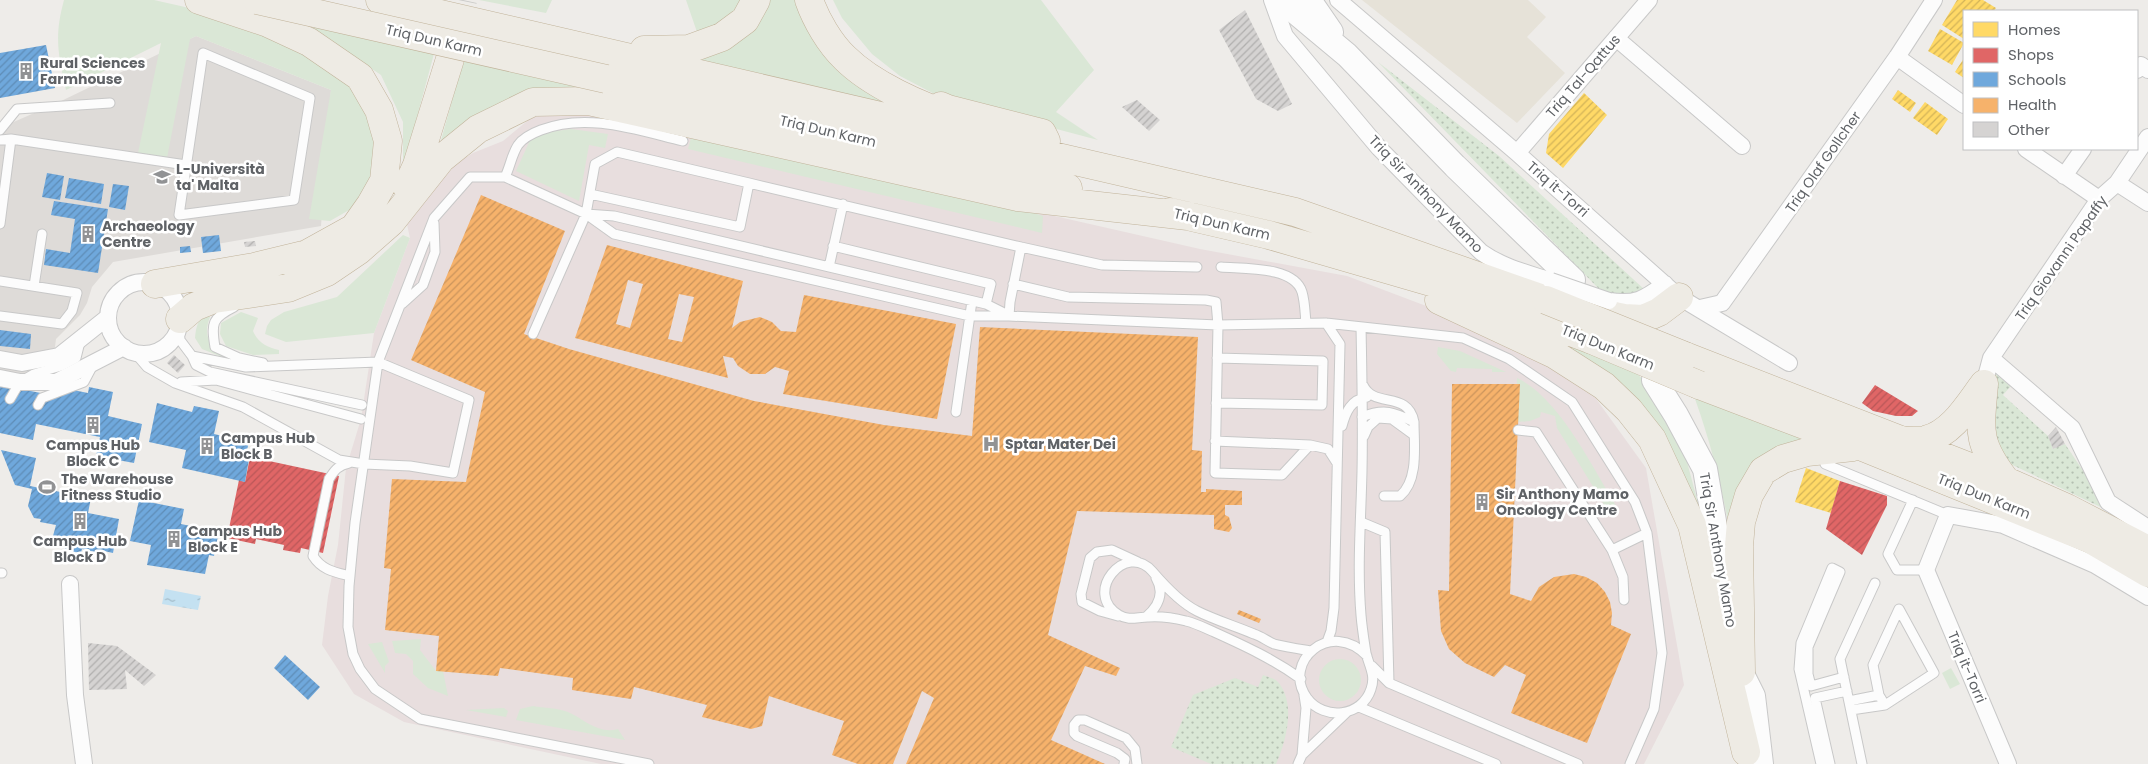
<svg xmlns="http://www.w3.org/2000/svg" width="2148" height="764" font-family="Poppins,sans-serif">
<defs>
<pattern id="park-dots" width="8" height="8" patternUnits="userSpaceOnUse" patternTransform="scale(1.25)"><rect width="8" height="8" fill="#dae7d6"/><path d="M2 2h.1M6 6h.1" fill="none" stroke="#b4bfb1" stroke-width="1.8" stroke-linecap="round"/></pattern>
<pattern id="water-ripples" width="26" height="14" patternUnits="userSpaceOnUse" patternTransform="scale(1.25)"><rect width="26" height="14" fill="#c4e1f1"/><path d="M2 4q2-2 4 0t4 0M15 11q2-2 4 0t4 0" fill="none" stroke="#a2bac7"/></pattern>
<pattern id="homes-hatch" width="6" height="6" patternUnits="userSpaceOnUse" patternTransform="scale(1.25)"><rect width="6" height="6" fill="#ffd966"/><path d="M-1 1l2-2M0 6l6-6M5 7l2-2" fill="none" stroke="#d2b358"/></pattern>
<pattern id="shops-hatch" width="6" height="6" patternUnits="userSpaceOnUse" patternTransform="scale(1.25)"><rect width="6" height="6" fill="#e06666"/><path d="M-1 1l2-2M0 6l6-6M5 7l2-2" fill="none" stroke="#b95758"/></pattern>
<pattern id="schools-hatch" width="6" height="6" patternUnits="userSpaceOnUse" patternTransform="scale(1.25)"><rect width="6" height="6" fill="#6fa8dc"/><path d="M-1 1l2-2M0 6l6-6M5 7l2-2" fill="none" stroke="#5e8cb6"/></pattern>
<pattern id="health-hatch" width="6" height="6" patternUnits="userSpaceOnUse" patternTransform="scale(1.25)"><rect width="6" height="6" fill="#f6b26b"/><path d="M-1 1l2-2M0 6l6-6M5 7l2-2" fill="none" stroke="#ca945c"/></pattern>
<pattern id="building-hatch" width="6" height="6" patternUnits="userSpaceOnUse" patternTransform="scale(1.25)"><rect width="6" height="6" fill="#d5d3d2"/><path d="M-1 1l2-2M0 6l6-6M5 7l2-2" fill="none" stroke="#b0afae"/></pattern>
</defs>
<rect width="100%" height="100%" fill="#eeece9"/>
<path fill="#e6e2d8" d="M1362 0H1528L1546 17 1527 37 1565 73 1517 123Z"/>
<path fill="#dedbd8" d="M196 36 331 90 321 226 113 262 92 287 87 303 80 315 56 339 50 386 0 383V128L57 103Z"/>
<path fill="#e8dede" d="M570 111 614 116 1200 249 1347 276 1471 323 1542 363 1594 396 1646 468 1684 685 1644 764H601L404 722 354 694 322 645 328 596 338 545 346 468 361 419 374 333 410 238 406 220 457 163 473 153 503 141 532 117Z"/>
<path fill="#dae7d6" d="M64 0H154L185 7 229 20 354 78 384 146 370 198 330 221 309 219 331 90 196 36 190 39 167 158 138 153 161 43 66 90C58 53 54 37 64 0Z
M479 0H552L546 13Z
M686 0H751L734 20 698 35Z
M767 0H798L913 112 682 57Z
M833 0H1041L1094 70 1056 112 1098 140 944 99 900 76 872 54 842 18Z
M257 8 435 50 403 169V122L381 75 323 36Z
M464 58 606 90 438 151Z
M571 129 608 134 605 148 589 145 579 201 516 171 531 138 548 132Z
M692 134 1022 209 1043 216 1042 233 688 149Z
M403 235 410 238 374 333 286 342 265 334 267 326 271 320 284 312 337 297Z
M241 312 258 318 253 331C258 343 267 347 279 350V354L253 355 226 346 220 334 221 323Z
M205 315 210 317C202 338 211 346 227 359L202 349 195 338C196 328 197 321 205 315Z
M1559 340 1633 370 1662 397 1683 447 1701 514Z
M1438 347 1460 351 1506 372H1492V369L1457 368 1456 372 1451 371 1437 354Z
M1517 378C1560 398 1593 469 1618 509L1617 515 1610 514 1557 428 1555 416 1541 412 1540 417 1530 421 1516 422Z
M1698 398 1822 443 1781 452 1734 553C1724 498 1714 452 1695 399Z
M421 639 420 650 436 671H443L448 696 428 688 413 674V661L406 654 395 653 392 641Z
M382 642 389 662 385 666V673L368 644Z
M1319 680a21 21 0 1 1 42 0a21 21 0 1 1-42 0Z
M1951 668 1960 684 1950 689 1942 673Z
M533 706C544 708 558 708 568 712 584 719 599 735 618 729L625 740 516 720 520 709Z
M504 708 508 711 506 717 466 710Z"/>
<path fill="url(#park-dots)" d="M1378 62 1499 156 1645 290 1614 297 1598 288Z
M1996 374 2011 386 2003 395 2048 436 2053 449 2065 444 2111 512 2000 459 1988 390Z
M1263 675C1267 677 1274 678 1277 681 1297 702 1286 742 1276 764H1211L1171 747 1193 695 1235 678 1258 687Z"/>
<path fill="url(#water-ripples)" d="M165 589 201 596 198 610 162 604Z"/>
<path fill="url(#homes-hatch)" d="M1957 0H1983L1996 8 1994 11H1964V39L1942 25Z
M1940 29 1964 43 1952 65 1928 51Z
M1964 58V78L1955 72Z
M1898 90 1916 103 1910 112 1892 99Z
M1584 93 1607 115 1563 168 1546 153 1549 134Z
M1925 102 1948 119 1937 135 1913 118Z
M1806 468 1840 481 1831 513 1795 502Z"/>
<path fill="url(#shops-hatch)" d="M1875 385 1918 411 1912 416H1896L1873 411 1862 403Z
M250 457 339 476 323 553 301 548 300 553 283 550 284 545 256 539 255 544 227 538 239 480 245 482Z
M1840 481 1887 496V505L1862 555 1826 529Z"/>
<path fill="url(#schools-hatch)" d="M46 45 55 88 0 98V53Z
M47 173 64 176 60 200 42 197Z
M69 178 104 184 101 204 65 198Z
M113 184 129 186 125 210 109 207Z
M54 201 108 209 98 273 44 265 46 249 70 253 75 219 51 215Z
M219 235 221 251 203 253 201 237Z
M190 246 191 252 180 253V247Z
M0 330 31 334 30 349 0 346Z
M0 385 51 395 53 386 88 393 89 387 113 392 108 416 142 424 134 463 96 456 100 437 36 424 33 440 0 433Z
M157 403 192 412 194 406 219 411 214 434 249 442 245 458 249 459 245 482 182 468 186 450 149 442Z
M1 450 36 458 30 486 91 498 88 513 119 519 113 553 104 551 103 554 82 549 81 553 65 550 68 539 53 536 56 525 40 522 41 519 34 518 28 506 32 489 15 485Z
M139 500 184 509 181 524 210 530 209 534 218 536 214 556 209 555 205 574 147 565 151 545 130 541Z
M285 655 320 687 308 700 274 668Z"/>
<path fill="url(#health-hatch)" fill-rule="evenodd" d="M481 195 565 231 524 334 569 349 754 401 884 425 972 436 980 327 1198 337 1192 450 1202 451 1201 492H1206V489L1242 491V505H1225V515L1229 517 1232 528 1229 532 1214 529V515L1077 511 1048 635 1120 668 1116 676 1085 666 1051 740 1105 764H906L934 698 922 691 893 764H858L832 755 844 721 769 696 762 726 751 729 702 717 707 705 634 687 631 699 572 690 573 678 500 668 498 676 436 671 439 636 385 630 391 569 384 568 392 479 466 482 485 392 411 360Z
M607 245 743 281 732 328 740 322 760 317 772 322 781 331 796 332 804 295 956 324 937 419 783 394 789 371 775 367 765 374H750L738 366 733 358 723 356 728 378 575 338ZM628 280 643 284 630 328 616 324ZM679 294 694 297 682 342 668 339Z
M1452 384H1520L1510 594 1531 601 1539 587 1554 577 1574 574 1586 577 1597 583 1605 592 1610 602 1612 613 1611 625 1631 634 1587 743 1511 713 1526 675 1505 665 1494 677 1465 663 1449 649 1441 631 1438 590 1449 591Z
M1239 610 1261 619 1259 623 1237 614Z"/>
<path fill="url(#building-hatch)" d="M1245 10 1292 104 1278 111 1256 99 1219 30Z
M1137 100 1160 120 1149 131 1122 107Z
M255 241 256 246 245 247 244 242Z
M174 355 185 365 178 373 167 363Z
M2056 427 2065 444 2053 449 2048 436Z
M88 643 117 646 156 675 144 686 125 670 127 689 89 690Z"/>
<g fill="none" stroke-linecap="round" stroke-linejoin="round">
<path stroke="#cacac8" stroke-width="28" stroke-dasharray="28 14" stroke-linecap="butt" d="M454 42 463 0"/>
<g stroke="#c8c8c8" stroke-width="11">
<path id="lane" d="M203 53 310 98 294 200 179 215Z
M0 130 17 109 110 103
M0 140 11 139 186 165
M505 177C510 167 512 154 518 145 523 138 533 133 541 130 587 112 637 130 683 141
M749 183 1021 247
M586 214 614 216 986 304 1006 314
M0 224 11 139
M833 246 991 284 986 304
M829 267 843 204
M1221 267C1244 269 1294 266 1302 292 1305 302 1305 313 1306 323
M0 281 77 293 72 311 62 324 0 316
M1013 284 1068 297 1206 300 1216 302 1218 325 1215 473 1282 475 1310 445
M34 286 42 234
M402 304 423 285 435 252 434 223
M234 307C212 318 211 323 215 347L239 358 263 363
M1009 316 1010 302 1021 247 1102 265 1197 267
M1326 323 1340 344 1334 608 1331 631 1327 642
M1361 327C1362 375 1363 423 1362 471 1361 519 1357 567 1361 615 1362 628 1364 640 1366 653 1369 666 1376 675 1371 689 1362 717 1324 721 1307 698 1281 662 1331 618 1367 656
M533 334 586 214 595 164 617 152 749 183 740 227 590 194
M135 353 147 367 175 383 243 407 339 460 364 464 410 466 453 473 469 400 378 362 246 367 192 356 180 340 179 327
M192 356 196 365 210 372 362 405
M181 382 216 380 361 419
M10 399 20 382 34 374 61 366 76 358 80 342
M1216 403 1322 405 1323 361 1217 358
M38 405 42 398 84 382 93 365
M956 412 972 301
M1362 417C1384 408 1394 412 1414 422 1408 390 1374 409 1363 385
M1342 426C1346 411 1351 400 1367 397
M1518 430 1536 432 1612 550 1623 577 1624 600
M1364 436 1368 427 1378 418 1392 419 1414 435
M1215 441 1310 445 1328 449 1337 463
M349 463C338 465 334 471 329 479L313 556C322 570 334 572 350 576
M1825 464 1948 515
M1384 496H1400C1419 480 1414 445 1414 422
M1913 500 1888 554 1897 570H1926
M1361 522 1385 532 1389 683
M1612 550 1647 533
M0 573H2
M1118 616 1100 611 1082 602 1081 594 1090 558 1097 552 1112 550 1138 562
M1146 617C1158 607 1165 593 1156 578
M1372 666 1389 683 1578 764
M1301 679C1273 659 1245 646 1214 632 1205 628 1195 623 1186 621 1174 618 1161 616 1148 617 1137 617 1129 621 1119 615 1082 593 1126 541 1152 571 1164 585 1181 603 1197 611 1215 620 1235 626 1254 634 1261 636 1267 641 1274 644 1286 647 1299 649 1311 651
M1304 695 1306 708 1302 755 1347 712
M1849 701 1879 695
M1359 707 1496 764
M1851 710 1885 705 1934 673 1899 609 1873 665 1879 695 1885 705
M649 764 420 719 375 689 360 669 353 654 348 627 349 586 355 523 378 362 434 218 470 177H505L586 214 614 234 970 316H1009L1218 325 1326 323 1463 338 1509 359 1572 402 1635 502 1647 533 1662 653 1654 709 1630 764
M1124 764 1125 759 1117 753 1077 736 1074 733V725L1078 720H1085L1126 738 1135 749 1137 764
M1298 764 1302 755
M1821 764 1799 669 1801 643 1832 568 1840 572 1808 647V674L1811 686 1844 677
M1830 764 1815 698 1847 691
M1862 764 1840 659 1875 583"/>
</g>
<g stroke="#c8c8c8" stroke-width="18">
<path id="street" d="M1272 0 1285 36 1379 148 1481 252C1502 267 1527 273 1551 281
M1338 0 1517 153 1679 297 1789 363
M1616 38 1742 146
M1897 57 1964 105
M2137 70 2141 65 2148 70
M2026 149 2099 199
M1517 153 1649 0
M2064 176 2083 149
M2117 183 2148 203
M108 318a36 36 0 1 1 72 0a36 36 0 1 1-72 0Z
M1609 301C1636 305 1644 299 1665 284
M1700 308 1722 303 1897 57 1934 0
M1991 358 2072 428 2108 502 2148 528
M0 359 22 363 59 356 108 317
M0 378 20 382H56L124 347
M1984 384 1991 358 2099 199 2117 183 2148 137
M70 584 75 695 84 764
M2008 764 1926 570 1948 515 2003 525 2095 565 2148 597"/>
</g>
<g stroke="#c8c8c8" stroke-width="26">
<path id="secondary" d="M1281 0 1347 55 1455 166 1573 280
M1309 0 1331 32
M1654 380 1676 415 1705 469 1731 620
M1741 672 1753 696 1761 764"/>
</g>
<g stroke="#c1b39a" stroke-width="29">
<path id="highway" d="M199 0 268 23 309 42 360 77 379 110 388 141 384 181 371 204 354 228
M380 0 1295 212 1546 300 1595 312 1624 318 1643 319 1659 312 1679 297
M809 0C816 20 830 44 845 58 871 84 921 107 956 117
M644 50 689 49 722 37 745 20 756 0
M606 79 1068 188
M941 106 948 109 1042 133 1046 141
M407 187 417 165 450 59
M1170 212 1269 235 1462 291 1592 340
M155 284 254 267 307 254 354 228 367 218
M1439 300 1554 354 1604 386 1629 410 1652 439 1692 525 1746 752
M180 319 194 307 214 299 288 288 327 272 358 251 391 222 441 159 478 129 533 102 589 101 1018 197 1188 216
M1685 356 2006 481 2067 508 2148 550
M1984 384C1980 431 1976 442 2006 481
M1699 385 1860 446 2090 539 2148 573
M1901 441C1909 440 1918 441 1925 440 1952 434 1969 404 1984 384
M1741 672 1739 546 1741 522 1749 495 1763 471 1783 459 1807 452 1853 447"/>
</g>
<use href="#lane" stroke="#fcfcfc" stroke-width="9"/>
<use href="#street" stroke="#fcfcfc" stroke-width="16"/>
<use href="#secondary" stroke="#fcfcfc" stroke-width="24"/>
<use href="#highway" stroke="#eeebe4" stroke-width="28"/>
<g stroke="#c8c8c8" stroke-width="18" stroke-linecap="butt">
<path id="street-bridge" d="M1551 281 1609 301"/>
</g>
<g stroke="#c1b39a" stroke-width="29" stroke-linecap="butt">
<path id="highway-bridge" d="M257 0 606 79
M1546 300 1685 356
M1592 340 1699 385"/>
</g>
<use href="#street-bridge" stroke="#fcfcfc" stroke-width="16"/>
<use href="#highway-bridge" stroke="#eeebe4" stroke-width="28"/>
</g>
<defs>
<g id="building-bare" transform="scale(1.35)"><path d="M-4-6H4V6H1V3H-1V6H-4ZM-2.5-4.3h1.7v1.8h-1.7ZM.8-4.3h1.7v1.8H.8ZM-2.5-1h1.7V.8h-1.7ZM.8-1h1.7V.8H.8Z" fill="#919294" stroke="#fff" stroke-width="2.5" paint-order="stroke"/></g>
<g id="university-bare" transform="scale(1.35)"><path d="M0-5L7-2L0 1L-7-2ZM-4 1L0 2.5L4 1V4Q0 6-4 4Z" fill="#919294" stroke="#fff" stroke-width="2.5" paint-order="stroke"/></g>
<g id="hospital-bare" transform="scale(1.35)"><path d="M-5-5h3v3.5h4V-5h3V5h-3V1.5h-4V5h-3Z" fill="#919294" stroke="#fff" stroke-width="2.5" paint-order="stroke"/></g>
<g id="stadium-bare" transform="scale(1.35)"><path d="M0-5a6.5 5 0 1 0 0 10a6.5 5 0 1 0 0-10ZM-3.5-1.8h7v3.6h-7Z" fill="#919294" stroke="#fff" stroke-width="2.5" paint-order="stroke"/></g>
</defs>
<g fill-rule="evenodd">
<use href="#building-bare" x="26" y="71"/>
<use href="#university-bare" x="162" y="177"/>
<use href="#building-bare" x="88" y="234"/>
<use href="#building-bare" x="93" y="425"/>
<use href="#hospital-bare" x="991" y="444"/>
<use href="#building-bare" x="207" y="446"/>
<use href="#stadium-bare" x="47" y="487"/>
<use href="#building-bare" x="1482" y="502"/>
<use href="#building-bare" x="80" y="521"/>
<use href="#building-bare" x="174" y="539"/>
</g>
<g text-anchor="middle" stroke-width="5" stroke-linejoin="round" paint-order="stroke">
<g font-size="14" fill="#5f6266" stroke="#fff">
<text transform="translate(434 40) rotate(13)" y="5">Triq Dun Karm</text>
<text transform="translate(1583 76) rotate(-49)" y="5">Triq Tal-Qattus</text>
<text transform="translate(828 131) rotate(13)" y="5">Triq Dun Karm</text>
<text transform="translate(1823 162) rotate(-55)" y="5">Triq Olaf Gollcher</text>
<text transform="translate(1558 189) rotate(41)" y="5">Triq it-Torri</text>
<text transform="translate(1426 194) rotate(46)" y="5">Triq Sir Anthony Mamo</text>
<text transform="translate(1222 224) rotate(13)" y="5">Triq Dun Karm</text>
<text transform="translate(2061 258) rotate(-55)" y="5">Triq Giovanni Papaffy</text>
<text transform="translate(1608 347) rotate(22)" y="5">Triq Dun Karm</text>
<text transform="translate(1984 496) rotate(22)" y="5">Triq Dun Karm</text>
<text transform="translate(1718 550) rotate(80)" y="5">Triq Sir Anthony Mamo</text>
<text transform="translate(1967 667) rotate(67)" y="5">Triq it-Torri</text>
</g>
<g font-size="14" font-weight="bold" fill="#5f6266" stroke="#fff" text-anchor="start">
<text x="40" y="68">Rural Sciences<tspan x="40" dy="16">Farmhouse</tspan></text>
<text x="176" y="174">L-Università<tspan x="176" dy="16">ta' Malta</tspan></text>
<text x="102" y="231">Archaeology<tspan x="102" dy="16">Centre</tspan></text>
<text x="221" y="443">Campus Hub<tspan x="221" dy="16">Block B</tspan></text>
<text x="1005" y="449">Sptar Mater Dei</text>
<text x="93" y="450" text-anchor="middle">Campus Hub<tspan x="93" dy="16">Block C</tspan></text>
<text x="61" y="484">The Warehouse<tspan x="61" dy="16">Fitness Studio</tspan></text>
<text x="1496" y="499">Sir Anthony Mamo<tspan x="1496" dy="16">Oncology Centre</tspan></text>
<text x="188" y="536">Campus Hub<tspan x="188" dy="16">Block E</tspan></text>
<text x="80" y="546" text-anchor="middle">Campus Hub<tspan x="80" dy="16">Block D</tspan></text>
</g>
</g>
<rect x="1963" y="10" width="175" height="140" fill="#ffffff" stroke="#bfc0c2"/>
<rect x="1973" y="22" width="25" height="15" fill="#ffd966" stroke="#bfc0c2"/>
<text x="2008" y="35" font-size="15" fill="#5f6266">Homes</text>
<rect x="1973" y="48" width="25" height="15" fill="#e06666" stroke="#bfc0c2"/>
<text x="2008" y="60" font-size="15" fill="#5f6266">Shops</text>
<rect x="1973" y="72" width="25" height="15" fill="#6fa8dc" stroke="#bfc0c2"/>
<text x="2008" y="85" font-size="15" fill="#5f6266">Schools</text>
<rect x="1973" y="98" width="25" height="15" fill="#f6b26b" stroke="#bfc0c2"/>
<text x="2008" y="110" font-size="15" fill="#5f6266">Health</text>
<rect x="1973" y="122" width="25" height="15" fill="#d5d3d2" stroke="#bfc0c2"/>
<text x="2008" y="135" font-size="15" fill="#5f6266">Other</text>
</svg>
